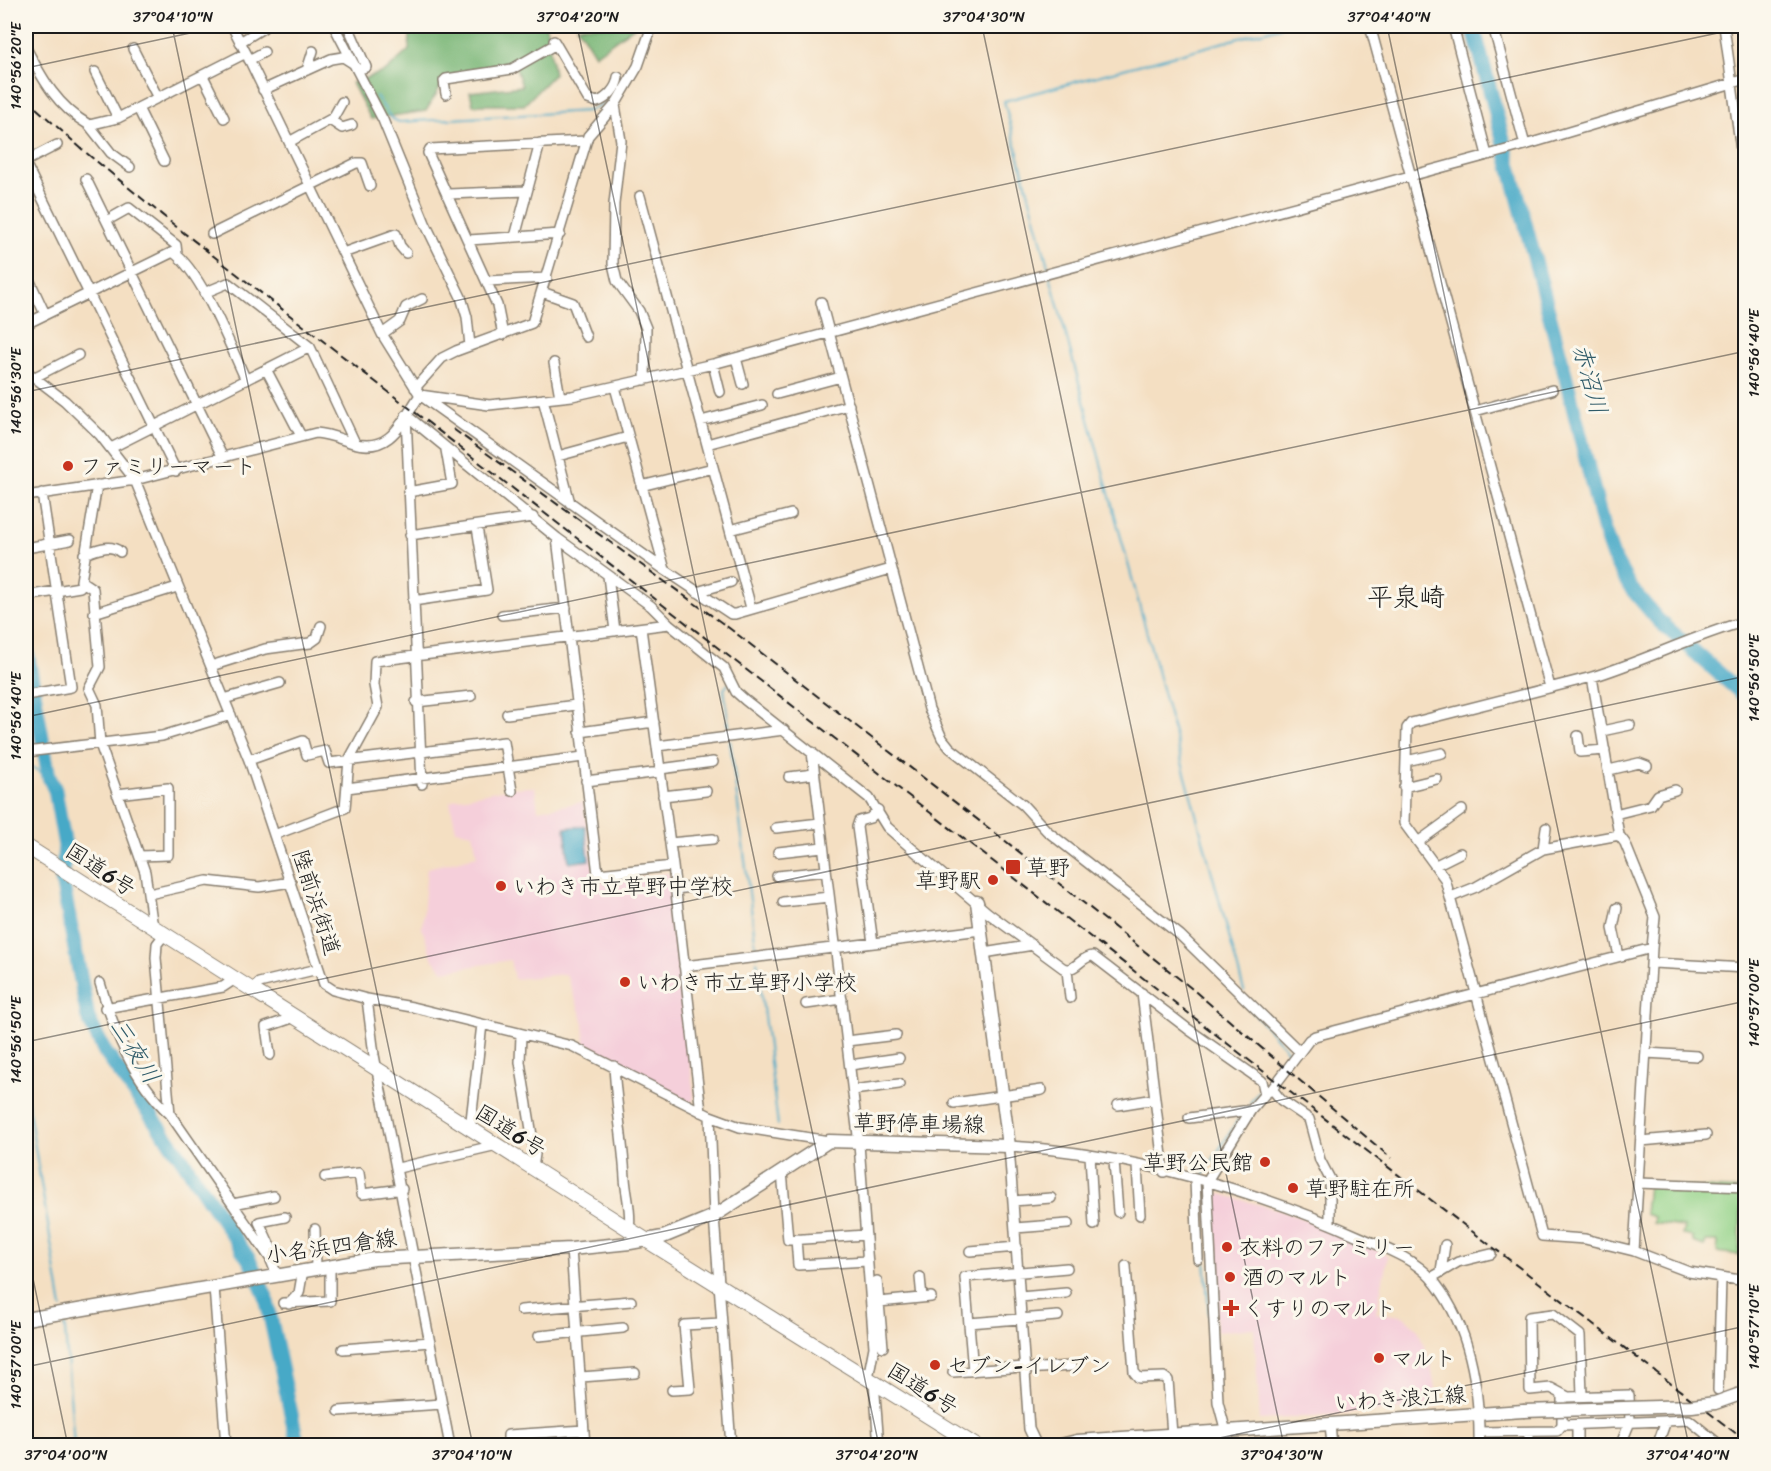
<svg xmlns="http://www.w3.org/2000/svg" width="1771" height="1471" font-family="Sriracha,'Klee One',sans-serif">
<rect width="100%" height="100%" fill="#fbf7ec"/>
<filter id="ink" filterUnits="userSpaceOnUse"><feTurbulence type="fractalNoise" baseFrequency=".0167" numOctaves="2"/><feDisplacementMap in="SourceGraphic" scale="12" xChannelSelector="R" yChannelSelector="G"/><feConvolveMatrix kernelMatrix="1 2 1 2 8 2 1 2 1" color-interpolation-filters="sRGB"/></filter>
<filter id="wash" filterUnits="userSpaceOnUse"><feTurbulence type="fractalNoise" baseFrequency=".008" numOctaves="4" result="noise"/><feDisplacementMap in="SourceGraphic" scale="24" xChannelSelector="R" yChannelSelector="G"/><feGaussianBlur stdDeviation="1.35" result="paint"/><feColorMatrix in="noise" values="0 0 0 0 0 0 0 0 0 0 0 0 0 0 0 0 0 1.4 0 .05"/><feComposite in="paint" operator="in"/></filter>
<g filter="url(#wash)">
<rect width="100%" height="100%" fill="#f4dfc2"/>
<path fill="#f5cfda" d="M535 787 538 810 583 802 596 883 669 873 694 1097 691 1104 585 1047 584 1023 566 974 514 979 510 960 444 971 433 960 422 929 427 868 477 856 473 833 456 830 450 802 455 799 512 788Z
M1214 1192 1282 1211 1348 1236 1388 1256 1376 1313 1403 1316 1418 1329 1431 1365 1438 1407 1260 1420 1254 1328 1217 1332 1209 1194Z"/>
<path fill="#94d389" stroke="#587852" stroke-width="1.5" d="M1648 1185 1742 1190 1739 1255 1717 1252 1718 1242H1706L1704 1246 1693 1242V1237L1682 1235 1684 1227 1653 1223 1654 1217 1645 1214Z"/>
<path fill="#77b575" stroke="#4a6848" stroke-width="1.5" d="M403 26H546L554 74 524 105H473L470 92 522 86 513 60 444 81 426 111 371 119 352 83 386 71 409 50 410 34Z
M577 26H635L595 55Z"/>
<path fill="#47a9c7" stroke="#326272" stroke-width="1.5" d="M585 826 589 860 569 863 565 828Z"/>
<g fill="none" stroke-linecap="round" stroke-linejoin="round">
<path stroke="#47a9c7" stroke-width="2" d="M617 91 634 63 646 26
M376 96 391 118 399 122 588 111 605 103
M1049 270 1004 101 1284 26
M1050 276 1244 991
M728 684 724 689 730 735
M730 741 757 956
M26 764 49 777
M757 961 778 1125
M1247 1005 1288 1051 1286 1055
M26 1094 62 1308
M1250 1103 1259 1091
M1202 1177 1238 1120
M1200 1190 1211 1343
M64 1317 74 1446
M1215 1409 1216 1425
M1218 1442V1446"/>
<path stroke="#47a9c7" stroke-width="15" d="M1473 26 1565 374 1603 528 1613 557 1630 587 1658 620 1746 697
M26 647 49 777 55 790 65 846 62 880 88 1018 105 1052 178 1153 250 1261 266 1297 298 1446"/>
</g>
</g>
<g filter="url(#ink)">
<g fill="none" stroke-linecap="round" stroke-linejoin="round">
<g stroke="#887e6f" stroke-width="12">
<path id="minor" d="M232 26 246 53
M334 26 383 120 425 223 461 297 467 317 470 346
M348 26 366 67 357 70
M1370 26 1550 687
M1453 26 1487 155
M1493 26 1525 145
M1724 26 1746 187
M554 41 588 99 597 102C607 99 617 88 618 77
M240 42 263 28
M26 48C43 80 57 106 89 125L118 118 246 53 382 334 420 395 665 570
M133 49 158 98
M249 60 264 52
M307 70 313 51
M95 72 118 118
M203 76 224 118
M263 90 331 59 343 57 354 64
M446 94 444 81 446 79 512 69 556 44
M138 108 164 161
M330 120 342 128 352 125
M89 125 111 153 130 167
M289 142 333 118 342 102
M26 161 57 145
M26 165 176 471
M86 179 223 458
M449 194 526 191
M640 196 751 608
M113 217 129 208 176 245 177 254
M212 234 356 163H362L370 186
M515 237 540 143
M469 240 560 234
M343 253 396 234 400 246 406 253
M26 273 45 314
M487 281 547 278
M542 292 573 303 586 337
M204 293 228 283 310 347 355 443
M821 302 929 709 942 738 950 748 1023 805 1047 831 1180 935 1300 1052
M26 324 173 252C203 274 229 344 246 380
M382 334 400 321 406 307 422 299
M503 335 497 305 428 153 430 149 586 141
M736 358 743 384
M554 363 560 397
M713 364 720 392
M266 369 301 436
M26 371 65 401 100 435 135 480 249 760 324 984 333 990 367 999 412 1007 572 1046 710 1116 740 1127 829 1141
M35 377 78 355
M645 380 646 328 639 311 617 281 613 264 614 204 621 141 615 105 638 66 652 26
M615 387 665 570 731 614H735L891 569
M415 388 442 358 456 351 532 323 588 136 615 105
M777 394 841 377
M543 399 570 503
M1475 411 1552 390
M406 415 557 538 651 606 669 624 724 668 736 692 745 700 869 798 887 827 910 847 988 913 1063 968C1075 973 1081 956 1093 956L1188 1029 1262 1081 1265 1094 1251 1110 1207 1181 1218 1402 1226 1432 1224 1446
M406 415 422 784
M701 421 762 405
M707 444 849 405
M111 448 310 347
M558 456 628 437
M97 485 81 581 93 589 100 667 89 688 97 705 100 744 145 872 153 928
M641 486 713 468
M408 492 452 484 446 450
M26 496 135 480 316 433C330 434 340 439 353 443 391 454 402 421 420 395L489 405 572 396 713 364 1525 145 1746 79
M730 530 791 514
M410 535 533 517
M557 538 598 874 673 866
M26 548 70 540
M84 554C96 550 110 543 120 552
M608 576 615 631
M697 592 731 582
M26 596 80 587
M413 601 487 590 477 527
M94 613 177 587
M502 615 566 608
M1746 621C1693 636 1644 661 1592 677L1411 723 1407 728 1404 823 1445 879 1542 1236 1585 1239 1634 1251 1689 1272 1746 1281
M641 628 673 866 701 1112
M211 666 265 649 310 643 317 638 321 626
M1592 677 1619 835 1625 843 1655 917 1652 948
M26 695 71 687 42 493
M224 699 280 683
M416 702 471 696
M507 714 576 705
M1602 731 1630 725
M580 732 654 722
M1578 736 1580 752 1605 750
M657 746 784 730
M26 752 162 736 231 715
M812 752 859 1144 874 1347 868 1378
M249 760 303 741 307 755 325 751 329 763 504 742 512 791
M1406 761 1442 753
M660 769 713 762
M1609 770 1639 763 1647 766
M789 777 814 774
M586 781 660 772
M1404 787 1437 779
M347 788 583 757
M117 794 168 788V855L140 856
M663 796 706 791
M1615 814 1651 805 1658 795 1675 790
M776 828 820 823
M274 835 345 808 349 760 378 707 374 685 375 661 669 624
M1418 842 1462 810
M670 843 713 839
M1543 849 1546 828
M778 852 823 847
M1436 865 1460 853
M777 876 826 871
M675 889 720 884
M149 894 207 881 259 887 291 882
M1451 897 1476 887 1543 849 1619 835
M783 902 829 897
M1617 908 1613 928 1619 956
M164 935 157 944 156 958 170 1114 270 1258 277 1275
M873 943 857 827 859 821 870 818 878 810
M984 953 1033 945
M1653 963 1746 968
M684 966 981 930
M1067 970 1070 998
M100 983C114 1030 132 1079 170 1114
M252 990 259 983 318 969
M1142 993 1164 1172
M367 999 374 1055 450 1446
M806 1004 842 999
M105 1008 223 987 235 979
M521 1035 520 1062 535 1154 533 1168
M847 1041 896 1035
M1646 1053 1697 1056
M270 1055 266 1027 295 1017
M850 1065 899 1058
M614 1066C616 1104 623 1141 625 1178 626 1195 632 1212 629 1229
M1272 1089 1281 1100 1309 1119 1320 1160 1330 1179V1224
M853 1090 899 1084
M1265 1094 1272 1089 1309 1040 1315 1036 1652 948 1634 1251
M954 1103 1042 1090
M1118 1105 1155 1099
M710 1116 714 1216 731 1446
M1189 1118 1251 1110
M470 1129 482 1024
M1641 1141 1706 1135
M1090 1155 1094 1225
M1114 1161 1118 1212
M1137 1166 1140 1215
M398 1168 497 1145
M782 1172 788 1240 866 1235
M325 1177 359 1173 362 1194 402 1189
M1195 1179 1198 1259
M1638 1183 1746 1187
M1013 1201 1051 1198
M233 1204 274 1196
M1015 1228 1068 1224
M315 1229 316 1268
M796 1239 798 1265 867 1261
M571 1249 585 1446
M970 1251 1017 1247
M272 1263V1250L259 1222 285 1217
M1126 1266 1134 1372 1139 1378 1164 1377 1168 1380 1172 1435
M1441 1271 1445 1245
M920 1277 922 1298
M1431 1278 1458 1262 1491 1254
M877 1281 883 1347
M214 1287 226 1446
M1020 1297 1066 1293
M879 1302 931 1297
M283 1303 330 1301V1266
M289 1304 299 1293 303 1270
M521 1310 631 1301
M969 1323 1058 1316
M539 1336 623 1328
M343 1349 430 1342
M1025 1369 1072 1366
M973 1371 965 1277 1067 1268
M953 1372 1025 1367
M581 1377 635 1373
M874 1382 879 1446
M672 1390 690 1389 684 1325 721 1323
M1718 1390 1721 1278
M1582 1396 1580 1335 1553 1314 1529 1317 1530 1390 1551 1388 1568 1397 1629 1395 1630 1422 1620 1446
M339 1411 442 1404
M1330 1423 1332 1446
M1562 1425 1689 1420 1721 1446
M1479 1432 1557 1431 1562 1425V1394
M1529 1432V1446
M508 1446V1435L584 1430
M1037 1446 1029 1429 1009 1146C1126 1153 1253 1189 1360 1237 1384 1248 1413 1258 1431 1278 1470 1324 1480 1388 1479 1446
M1577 1446V1425
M1657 1446 1666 1421"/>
</g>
<g stroke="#887e6f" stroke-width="15">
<path id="major" d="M26 1319 374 1259 571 1249 630 1243 663 1237 714 1216 829 1141 1009 1146 977 902
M1057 1446 1077 1441 1523 1411"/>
</g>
<g stroke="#887e6f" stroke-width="16">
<path id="highway" d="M26 846 646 1240 976 1446"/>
</g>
<use href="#minor" stroke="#fff" stroke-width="9"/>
<use href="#major" stroke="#fff" stroke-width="12"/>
<use href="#highway" stroke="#fff" stroke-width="14"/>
<path stroke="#1c1c1c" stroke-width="2" stroke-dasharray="9 4.5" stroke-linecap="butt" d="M26 99 84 151 184 233 1277 1082 1746 1441
M453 429 729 628 1008 843 1191 988 1391 1158"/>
<g stroke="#887e6f" stroke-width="15" stroke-linecap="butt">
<path id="major-bridge" d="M1523 1411 1692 1406 1715 1403 1746 1392"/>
</g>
<use href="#major-bridge" stroke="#fff" stroke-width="12"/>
</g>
</g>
<path fill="none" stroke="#1c1c1c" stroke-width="1.5" stroke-opacity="0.45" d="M172 26 473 1446M577 26 879 1446M982 26 1284 1446M1387 26 1689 1446M26 68 223 26M26 392 1746 27M26 717 1746 351M26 1042 1746 676M26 1245 68 1446M26 1367 1746 1001M1182 1446 1746 1326"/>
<g fill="#c8321e" stroke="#fbf7ec" stroke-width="2">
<circle cx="68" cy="466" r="6"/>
<rect x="1005" y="859" width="16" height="16" rx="3"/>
<circle cx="993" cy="880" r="6"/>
<circle cx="501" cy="886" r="6"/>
<circle cx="625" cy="982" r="6"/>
<circle cx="1265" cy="1162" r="6"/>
<circle cx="1293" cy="1188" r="6"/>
<circle cx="1227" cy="1247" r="6"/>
<circle cx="1230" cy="1277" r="6"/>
<path d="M1228 1299h6v6h6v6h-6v6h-6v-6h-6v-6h6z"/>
<circle cx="1379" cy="1358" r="6"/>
<circle cx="935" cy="1365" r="6"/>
</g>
<g text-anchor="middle" stroke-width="6" stroke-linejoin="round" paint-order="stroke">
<g font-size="22" fill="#1c1c1c" stroke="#fbf7ec" text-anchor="start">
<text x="80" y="474">ファミリーマート</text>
<text x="1026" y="875">草野</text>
<text x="981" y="888" text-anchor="end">草野駅</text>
<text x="513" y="894">いわき市立草野中学校</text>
<text x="637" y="990">いわき市立草野小学校</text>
<text x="1253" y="1170" text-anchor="end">草野公民館</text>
<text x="1305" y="1196">草野駐在所</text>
<text x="1239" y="1255">衣料のファミリー</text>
<text x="1242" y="1285">酒のマルト</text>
<text x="1243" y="1316">くすりのマルト</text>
<text x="1391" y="1366">マルト</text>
<text x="947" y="1373">セブン-イレブン</text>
</g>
<g font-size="22" fill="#1c1c1c" stroke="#fbf7ec">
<text transform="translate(101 869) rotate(33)" y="8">国道6号</text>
<text transform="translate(317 902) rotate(72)" y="8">陸前浜街道</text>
<text transform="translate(919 1123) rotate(1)" y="8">草野停車場線</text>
<text transform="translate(511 1130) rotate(32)" y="8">国道6号</text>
<text transform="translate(331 1246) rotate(-8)" y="8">小名浜四倉線</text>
<text transform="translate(923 1388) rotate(32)" y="8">国道6号</text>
<text transform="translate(1400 1398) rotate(-4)" y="8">いわき浪江線</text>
</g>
<g font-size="24" font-style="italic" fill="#2f5b69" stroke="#fbf7ec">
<text transform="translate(1590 379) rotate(75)" y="8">赤沼川</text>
<text transform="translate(135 1051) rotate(58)" y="8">三夜川</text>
</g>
<g font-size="26" fill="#1c1c1c" stroke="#fbf7ec">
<text x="1406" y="606">平泉崎</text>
</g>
</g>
<rect width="1771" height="1471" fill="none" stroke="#fbf7ec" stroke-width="66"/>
<rect x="33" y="33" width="1705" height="1405" fill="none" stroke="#1c1c1c" stroke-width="2"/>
<g font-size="15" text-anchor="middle" fill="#1c1c1c">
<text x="173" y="22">37°04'10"N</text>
<text x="578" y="22">37°04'20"N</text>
<text x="984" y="22">37°04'30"N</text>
<text x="1389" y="22">37°04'40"N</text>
<text transform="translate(16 66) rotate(-90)" y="5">140°56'20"E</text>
<text transform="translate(1754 353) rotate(-90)" y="5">140°56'40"E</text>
<text transform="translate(16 391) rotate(-90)" y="5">140°56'30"E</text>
<text transform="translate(1754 678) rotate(-90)" y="5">140°56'50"E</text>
<text transform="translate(16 716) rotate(-90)" y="5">140°56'40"E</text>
<text transform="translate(1754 1003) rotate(-90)" y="5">140°57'00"E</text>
<text transform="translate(16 1040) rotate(-90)" y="5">140°56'50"E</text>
<text transform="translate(1754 1327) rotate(-90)" y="5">140°57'10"E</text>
<text transform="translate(16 1365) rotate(-90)" y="5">140°57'00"E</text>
<text x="66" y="1460">37°04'00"N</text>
<text x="472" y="1460">37°04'10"N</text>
<text x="877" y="1460">37°04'20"N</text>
<text x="1282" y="1460">37°04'30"N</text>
<text x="1688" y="1460">37°04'40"N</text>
</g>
</svg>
